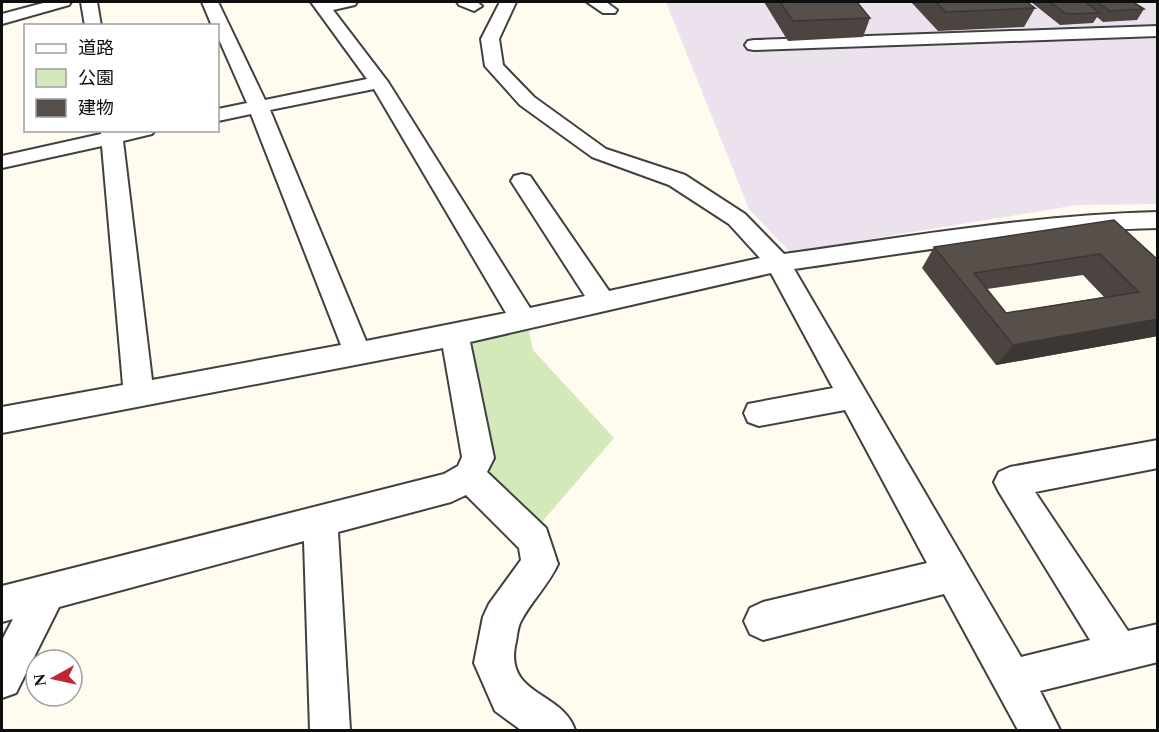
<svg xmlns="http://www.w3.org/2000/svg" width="1159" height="732" font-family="Spectral,'Noto Sans JP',serif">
<rect width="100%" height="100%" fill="#fffbef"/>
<path fill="#ebe2ed" d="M666 2H1157V204L1077 205 790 252 749 209Z"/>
<path fill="#d4e9b9" d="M528 326 533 350 614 438 536 529 479 475 463 339Z"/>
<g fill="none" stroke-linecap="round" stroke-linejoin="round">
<g stroke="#414141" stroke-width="4">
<path id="minor" d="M47 2H71L69 5 2 24V14Z
M81 2H97L101 26H85Z
M202 2H218L265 100 367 79 311 2H357L355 5 333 10 388 82 530 308 585 296 511 181 514 176 522 174 530 176 609 291 760 258 729 224 669 185 592 157 520 105 485 66 481 39 500 2H516L499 39 503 65 534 97 606 149 685 175 745 214 784 254C908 237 1032 215 1158 212V228C1036 230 915 252 794 269L1021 657 1090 640 999 492 994 482 999 472 1010 467 1158 440V468L1035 492 1128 631 1158 624V662L1040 691 1060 730H1018L944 594 763 640 750 634 744 621 750 608 763 602 927 563 845 410 759 426 748 422 744 413 748 404 833 388 771 273 470 342 494 458 487 472 546 528 558 564C548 586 530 602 520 623 517 630 517 639 515 646 506 696 563 692 575 730H521L495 711 474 663 483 617 489 604 521 560 519 548 466 495 451 502 338 532 350 730H310L304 541 59 607 16 693 2 698V640L13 619 2 622V586L444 474 458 466 462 457 443 348 2 433V407L123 385 102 146 2 168V156L101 134V130H155L152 134 123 141 152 380 341 345 251 114 218 121V109L247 103 218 37V26H212ZM374 89 506 313 366 341 270 110Z
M457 2H477L482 6 474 11 459 5Z
M587 2H606L617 10 615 13H603Z
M1158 26V36L754 50 748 49 745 45 748 41 754 40Z"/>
</g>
<use href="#minor" fill="#fff" fill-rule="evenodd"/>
</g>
<path fill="#4b4440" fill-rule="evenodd" d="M764 2H857L870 18 863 37 788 41Z
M911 2H1027L1035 8 1024 27 938 31Z
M1031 2H1133L1144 9 1137 20 1103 22 1097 17 1093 23 1060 25Z
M1114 220 1158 336 996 365 922 268 934 247ZM1083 275 1104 297 1006 313 987 289Z"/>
<path fill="#3d3734" d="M1158 319V336L996 365 1013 345Z"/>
<path fill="#574f4a" stroke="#3d3734" stroke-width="1.5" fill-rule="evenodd" d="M780 2H857L870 18 793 21Z
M936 2H1027L1035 8 946 12Z
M1050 2H1085L1100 13 1066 14Z
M1097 2H1133L1144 9 1110 11Z
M1114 220 1158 260V319L1013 345 934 247ZM1100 254 1139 292 1006 313 974 273Z"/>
<rect width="1159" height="732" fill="none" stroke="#0e0e0e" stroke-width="6"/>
<rect x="24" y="24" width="195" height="108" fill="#ffffff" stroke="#9f9f9f" stroke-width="1.5"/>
<rect x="36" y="44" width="30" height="9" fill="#ffffff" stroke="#9f9f9f" stroke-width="1.5"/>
<text x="78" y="54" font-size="18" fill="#0e0e0e">道路</text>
<rect x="36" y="69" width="30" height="18" fill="#d4e9b9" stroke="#9f9f9f" stroke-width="1.5"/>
<text x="78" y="84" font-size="18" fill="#0e0e0e">公園</text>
<rect x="36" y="99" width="30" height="18" fill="#574f4a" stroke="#9f9f9f" stroke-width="1.5"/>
<text x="78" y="114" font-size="18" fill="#0e0e0e">建物</text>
<g transform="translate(54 678) rotate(262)"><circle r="28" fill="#ffffff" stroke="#9f9f9f" stroke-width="1.5"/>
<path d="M0-4.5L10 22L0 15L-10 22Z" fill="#be2634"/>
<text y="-9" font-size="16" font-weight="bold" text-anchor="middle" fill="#0e0e0e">N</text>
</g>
</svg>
